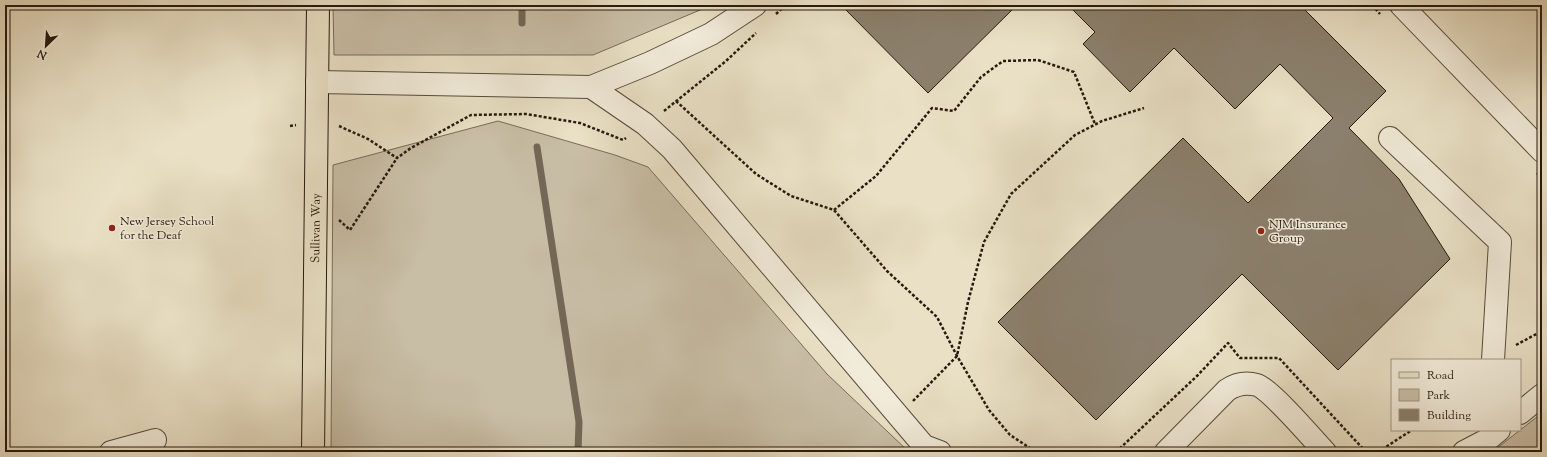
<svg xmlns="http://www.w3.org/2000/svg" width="1547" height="457" font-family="'Sorts Mill Goudy',serif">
<rect width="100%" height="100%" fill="#e9e0c5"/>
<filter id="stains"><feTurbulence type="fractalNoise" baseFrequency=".005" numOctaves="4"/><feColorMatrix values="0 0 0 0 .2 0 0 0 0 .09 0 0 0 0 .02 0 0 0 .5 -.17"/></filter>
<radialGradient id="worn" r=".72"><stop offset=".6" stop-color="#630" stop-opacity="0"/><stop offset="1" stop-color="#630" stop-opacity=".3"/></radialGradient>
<path fill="#c8bea6" stroke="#776c5a" d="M333 5H712L593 55H334Z
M498 121 615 155 648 167 827 374 909 452H331L333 165Z
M1542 413V452H1492Z"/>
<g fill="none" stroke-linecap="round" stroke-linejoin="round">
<path stroke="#736857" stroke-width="7" d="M522 23V5
M537 147 579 422 578 452"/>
</g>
<path fill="#8b806d" stroke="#26190e" d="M851 5H1017L928 93 846 10Z
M1068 5H1300L1386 91 1349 128 1399 179 1450 259 1338 370 1242 274 1096 420 998 322 1183 138 1248 203 1333 118 1280 64 1235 109 1174 48 1130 92 1083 44 1095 32Z"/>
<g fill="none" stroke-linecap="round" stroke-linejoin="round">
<g stroke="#574b3c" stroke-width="24">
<path id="minor" d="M1401 5 1542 151
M317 82 591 87 645 124 672 149 924 446 940 452
M591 87 650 63 711 34 755 5
M1390 138 1500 242 1493 360
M1520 413 1542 395
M111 452 155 440
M1166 452 1227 390C1236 384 1246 382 1257 385 1271 390 1312 438 1325 452
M1464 452 1487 440 1499 430"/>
</g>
<g stroke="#26190e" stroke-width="24">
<g id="major">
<path id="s1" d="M313 452 318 5"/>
</g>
</g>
<path stroke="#26190e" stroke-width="2.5" stroke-dasharray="3 2" stroke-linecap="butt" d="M1372 5 1380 14
M776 14 786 5
M676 101 756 174 791 196 834 210 887 271 937 317 957 356 989 410 1010 435 1036 452
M664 111 726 61 756 33
M290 126 296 125
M339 126 368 139 397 158 411 148 471 115 526 114 580 123 623 140 626 138
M1537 173 1542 178
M834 210 876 176 932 108 954 111 981 77 1003 61 1038 60 1074 72 1095 124
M339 220 350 230 397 158
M1516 345 1542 331
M913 401 957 356 968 302 984 242 1011 194 1075 135 1102 121 1144 108
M1116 452 1198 375 1228 343 1240 358H1279L1366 452
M1378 452 1412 430"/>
<use href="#minor" stroke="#f1ebd9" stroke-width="22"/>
<use href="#major" stroke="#e9e0c5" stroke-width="22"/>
</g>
<g fill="#8f2418" stroke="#f1ebd9" stroke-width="1.5">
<circle cx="112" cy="228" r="4"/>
<circle cx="1261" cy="231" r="4"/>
</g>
<g text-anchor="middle" stroke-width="3" stroke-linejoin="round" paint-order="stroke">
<g font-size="12" fill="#26190e" stroke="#f1ebd9" text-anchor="start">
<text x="120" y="225">New Jersey School<tspan x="120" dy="14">for the Deaf</tspan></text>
<text x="1269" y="228">NJM Insurance<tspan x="1269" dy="14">Group</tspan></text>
</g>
<g font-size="12" fill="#26190e" stroke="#f1ebd9">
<text dy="4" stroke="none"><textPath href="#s1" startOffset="224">Sullivan Way</textPath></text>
</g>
</g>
<rect width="1547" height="457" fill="none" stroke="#e9e0c5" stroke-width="20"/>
<rect x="6" y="6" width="1535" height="445" fill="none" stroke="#26190e" stroke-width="2"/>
<rect x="10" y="10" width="1527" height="437" fill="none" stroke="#26190e"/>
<rect x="1391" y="359" width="130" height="72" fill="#f1ebd9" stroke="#a09788"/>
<rect x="1399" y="372" width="20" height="6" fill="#e9e0c5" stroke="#a09788"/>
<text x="1427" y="379" font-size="12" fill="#26190e">Road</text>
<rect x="1399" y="389" width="20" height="12" fill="#c8bea6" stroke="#a09788"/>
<text x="1427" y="399" font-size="12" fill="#26190e">Park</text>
<rect x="1399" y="409" width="20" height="12" fill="#8b806d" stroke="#a09788"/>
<text x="1427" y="419" font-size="12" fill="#26190e">Building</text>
<g transform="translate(46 46) rotate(205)" stroke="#f1ebd9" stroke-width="3" paint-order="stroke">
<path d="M0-3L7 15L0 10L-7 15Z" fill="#26190e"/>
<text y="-6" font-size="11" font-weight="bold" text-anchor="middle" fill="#26190e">N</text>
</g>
<rect width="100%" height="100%" filter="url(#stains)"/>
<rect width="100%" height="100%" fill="url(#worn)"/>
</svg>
